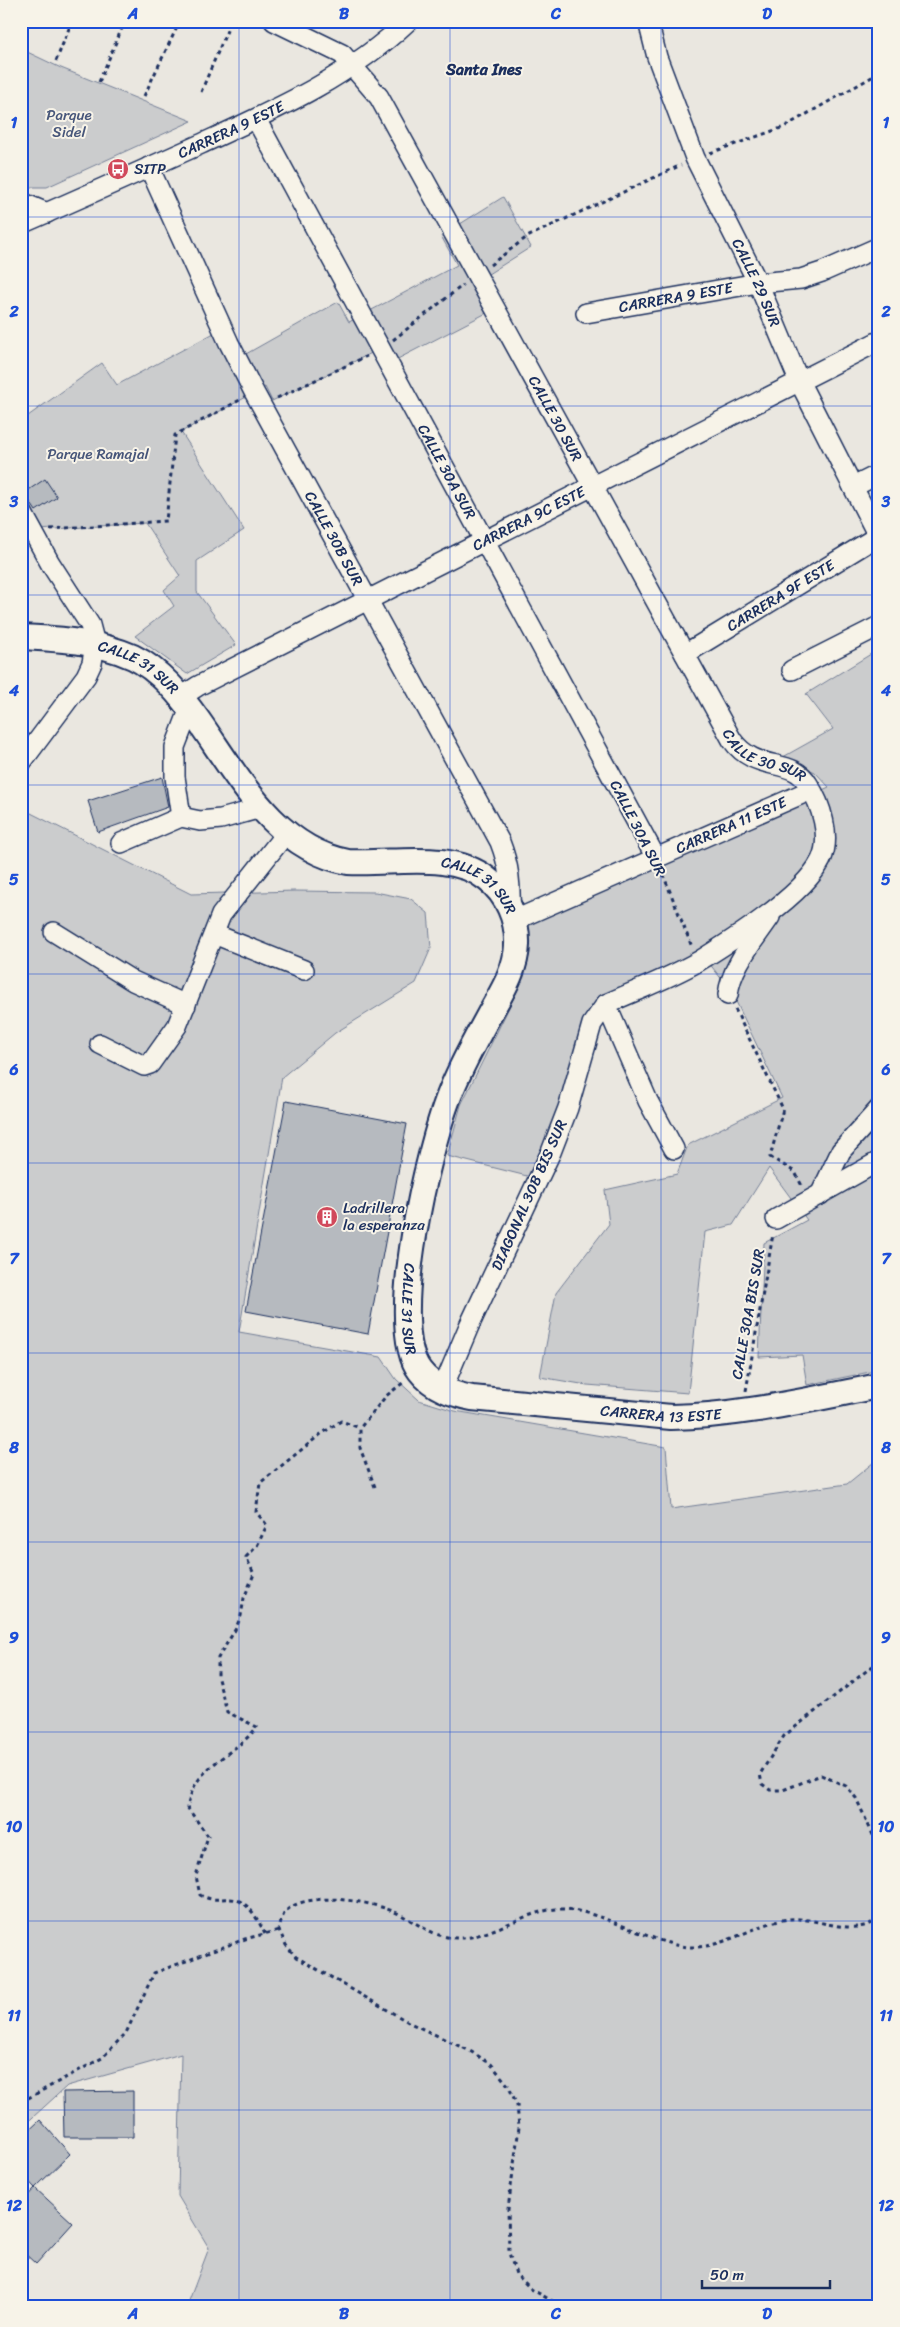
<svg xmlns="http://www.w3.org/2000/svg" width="900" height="2327" font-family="Sriracha,sans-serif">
<rect width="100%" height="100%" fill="#eae7e0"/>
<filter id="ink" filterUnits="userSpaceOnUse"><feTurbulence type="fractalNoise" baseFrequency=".02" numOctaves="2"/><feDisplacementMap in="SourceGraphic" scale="10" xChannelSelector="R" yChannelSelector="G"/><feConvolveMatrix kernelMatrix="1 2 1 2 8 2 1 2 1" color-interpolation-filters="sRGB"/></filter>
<g filter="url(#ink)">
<path fill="#cbcccd" stroke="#737e96" d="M21 49 61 68 192 121 47 187H21Z
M503 197 531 247 485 276 502 305 388 364 380 349 272 401 265 387 181 432 244 530 197 561V592L236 645 187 674 135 636 174 606 164 590 180 576 145 523 39 530 21 494V421L102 363 117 385 214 333 230 363 338 302 349 322 457 265 441 236Z
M879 649V1370L807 1385 802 1355 759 1357 764 1243 807 1220 769 1168 733 1225 705 1232 688 1393 587 1385 540 1377 556 1293 609 1224 605 1190 677 1174 688 1145 782 1098 731 991 701 953 609 996 531 1177 447 1156 461 1105 524 977 530 952 528 925 829 787 815 772 783 757 833 729 806 694Z
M21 808 191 894 295 891 375 892 411 899 428 913 431 948 416 983 335 1033 282 1077 239 1332 381 1357 396 1379 419 1400 455 1411 666 1447 671 1509 847 1484 879 1458V2306H187L209 2248 178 2196 181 2054 67 2086 21 2128Z"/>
<path fill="#b6babf" stroke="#1b2f5e" d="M45 479 57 497 36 511 24 493Z
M162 777 168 807 98 832 88 801Z
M286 1101 407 1124 368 1334 246 1311Z
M133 2091V2137H64L63 2092Z
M40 2120 70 2154 35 2188 21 2173V2138Z
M35 2188 73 2223 36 2264 21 2250V2203Z"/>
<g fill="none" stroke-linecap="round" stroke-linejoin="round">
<g stroke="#1b2f5e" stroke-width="22">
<g id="minor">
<path id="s1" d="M274 21 342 54 379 97 732 740C756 774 792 756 808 784 821 804 832 837 821 860 804 895 733 940 699 961 670 978 637 990 606 1004L592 1024 568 1108 551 1152 469 1326 442 1390"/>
<path id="s2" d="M648 21 657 57 695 158 758 283 799 381 879 538"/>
<path id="s3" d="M256 119 656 858"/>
<path id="s4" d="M149 167 229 343 254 392 500 842C509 865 511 884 510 909"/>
<path d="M21 202 47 213"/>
<path id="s5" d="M21 224C81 198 141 171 201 144 275 110 348 78 408 21"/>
<path id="s6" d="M586 313 758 283 801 279 822 272 879 247"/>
<path d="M853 487 879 474"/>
<path d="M21 510 50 563 90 625 95 644 92 663 86 676 21 763"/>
<path id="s7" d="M685 654 878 536"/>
<path d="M792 670 879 626"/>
<path id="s8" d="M181 697 198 686 879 341"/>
<path d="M181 817 175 777V747L190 708"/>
<path d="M121 843 181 817 200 821 221 819 261 808"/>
<path id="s9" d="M515 920 811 790"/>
<path d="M54 932 133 981 186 1005"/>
<path d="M214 934 304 970"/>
<path d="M728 995C731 966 754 941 770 917"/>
<path d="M606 1004 648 1101 674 1149"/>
<path d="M100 1044 144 1066 150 1064 177 1026 221 915 286 833"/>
<path d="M820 1195 841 1151 879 1109"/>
<path d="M776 1219 879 1161"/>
</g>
</g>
<g stroke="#1b2f5e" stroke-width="28">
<g id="major">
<path id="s10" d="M21 637C60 639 97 641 133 657 160 670 181 696 198 720 237 775 275 849 348 862 391 865 451 850 487 879 507 894 518 920 517 945 516 971 501 993 489 1015 475 1041 460 1067 449 1096 429 1147 385 1327 420 1371 433 1388 452 1394 472 1398L671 1417C742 1416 810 1399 879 1386"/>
</g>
</g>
<path stroke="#1b2f5e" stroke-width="3" stroke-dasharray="4 4" stroke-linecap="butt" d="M56 61 72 21
M99 82 125 21
M201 92 231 21
M144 96 180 21
M710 153 784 127 879 73
M490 265 527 237 681 165
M393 340 463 285
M277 398 367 356
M50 529 166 521 175 435 240 400
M663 874 692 947
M735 1009 783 1109 770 1157 795 1172 802 1186
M746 1391 773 1234
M375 1487 360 1448V1428L386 1396 404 1382
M879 1661 784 1736 760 1774 762 1784 770 1790H783L821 1775 846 1786 856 1798 879 1848
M265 1934C258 1920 248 1899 230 1899 216 1898 214 1902 200 1895L196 1876 208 1836 187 1807C189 1801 191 1794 193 1789 206 1762 240 1750 257 1727L227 1712 218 1679V1658L235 1630 241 1616 244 1598 254 1574 246 1557 257 1546 267 1525 256 1512 260 1483 321 1434 341 1421 360 1428
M21 2102 102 2058 126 2033 154 1973 245 1939 279 1930
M561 2306 531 2289 516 2274 509 2253 508 2209 519 2127 517 2105 508 2085 491 2064 470 2051 410 2023 296 1957 286 1945 279 1930C280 1925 282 1917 285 1912 304 1891 363 1900 387 1909 412 1917 428 1937 456 1938 486 1940 524 1911 557 1909 593 1907 644 1939 680 1946 720 1953 751 1924 789 1919 816 1916 860 1941 879 1916"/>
<use href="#minor" stroke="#f7f3e8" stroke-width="19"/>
<use href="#major" stroke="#f7f3e8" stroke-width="24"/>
</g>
</g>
<path fill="none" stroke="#1d4ed8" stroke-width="1" stroke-opacity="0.55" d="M239 21V2306M450 21V2306M661 21V2306M21 217H879M21 406H879M21 595H879M21 785H879M21 974H879M21 1163H879M21 1353H879M21 1542H879M21 1732H879M21 1921H879M21 2110H879"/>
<defs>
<g id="bus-disc" transform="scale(1.125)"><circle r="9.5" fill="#d1495b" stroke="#f7f3e8"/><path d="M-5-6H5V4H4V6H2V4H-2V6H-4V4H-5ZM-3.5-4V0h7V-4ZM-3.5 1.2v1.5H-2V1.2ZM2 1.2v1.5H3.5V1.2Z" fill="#fff"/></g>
<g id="building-disc" transform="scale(1.125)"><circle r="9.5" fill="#d1495b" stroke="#f7f3e8"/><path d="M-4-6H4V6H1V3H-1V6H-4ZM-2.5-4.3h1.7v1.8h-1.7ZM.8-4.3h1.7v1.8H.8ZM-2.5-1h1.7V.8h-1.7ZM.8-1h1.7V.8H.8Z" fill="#fff"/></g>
</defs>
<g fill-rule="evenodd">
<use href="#bus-disc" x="118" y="169"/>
<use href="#building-disc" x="327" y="1217"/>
</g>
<g text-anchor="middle" stroke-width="4" stroke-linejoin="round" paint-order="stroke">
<g font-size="15" fill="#47567a" stroke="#f7f3e8">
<text x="69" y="120">Parque<tspan x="69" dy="17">Sidel</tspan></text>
<text x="98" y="459">Parque Ramajal</text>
</g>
<g font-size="15" fill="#1b2f5e" stroke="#f7f3e8">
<text dy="5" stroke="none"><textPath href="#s5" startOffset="230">CARRERA 9 ESTE</textPath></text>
<text dy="5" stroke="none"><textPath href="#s2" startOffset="284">CALLE 29 SUR</textPath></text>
<text dy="5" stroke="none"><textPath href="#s6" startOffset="91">CARRERA 9 ESTE</textPath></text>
<text dy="5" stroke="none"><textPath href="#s1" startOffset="499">CALLE 30 SUR</textPath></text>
<text dy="5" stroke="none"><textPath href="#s3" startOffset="401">CALLE 30A SUR</textPath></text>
<text dy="5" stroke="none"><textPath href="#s8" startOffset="391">CARRERA 9C ESTE</textPath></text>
<text dy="5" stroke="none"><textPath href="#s4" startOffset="415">CALLE 30B SUR</textPath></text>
<text dy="5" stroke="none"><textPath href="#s7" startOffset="112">CARRERA 9F ESTE</textPath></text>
<text dy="5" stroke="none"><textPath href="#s10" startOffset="124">CALLE 31 SUR</textPath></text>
<text dy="5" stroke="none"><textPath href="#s1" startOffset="902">CALLE 30 SUR</textPath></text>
<text dy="5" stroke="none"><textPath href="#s9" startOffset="236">CARRERA 11 ESTE</textPath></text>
<text transform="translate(638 828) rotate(63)" y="5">CALLE 30A SUR</text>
<text dy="5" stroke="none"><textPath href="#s10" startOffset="558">CALLE 31 SUR</textPath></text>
<text transform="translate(529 1195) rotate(-66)" y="5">DIAGONAL 30B BIS SUR</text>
<text dy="5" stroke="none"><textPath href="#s10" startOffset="1021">CALLE 31 SUR</textPath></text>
<text transform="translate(748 1314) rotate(-80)" y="5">CALLE 30A BIS SUR</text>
<text dy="5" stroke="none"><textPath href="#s10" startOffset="1335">CARRERA 13 ESTE</textPath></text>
</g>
<g font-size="15" fill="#1b2f5e" stroke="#f7f3e8" text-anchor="start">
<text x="134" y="174">SITP</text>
<text x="343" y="1213">Ladrillera<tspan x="343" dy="17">la esperanza</tspan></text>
</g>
<g font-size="16" font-weight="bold" fill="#1b2f5e" stroke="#f7f3e8">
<text x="484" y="75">Santa Ines</text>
</g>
</g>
<rect width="900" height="2327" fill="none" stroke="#f7f3e8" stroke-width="55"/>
<path d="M702 2280v8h128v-8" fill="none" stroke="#1b2f5e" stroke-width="2.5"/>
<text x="710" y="2280" font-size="15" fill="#1b2f5e" stroke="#f7f3e8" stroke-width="4" paint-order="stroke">50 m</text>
<rect x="28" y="28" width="844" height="2272" fill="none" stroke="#1d4ed8" stroke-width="2"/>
<g font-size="16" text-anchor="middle" font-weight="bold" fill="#1d4ed8">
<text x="133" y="19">A</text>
<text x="344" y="19">B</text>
<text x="556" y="19">C</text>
<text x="767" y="19">D</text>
<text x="14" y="128">1</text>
<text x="886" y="128">1</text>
<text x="14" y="317">2</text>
<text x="886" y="317">2</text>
<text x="14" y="507">3</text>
<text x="886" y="507">3</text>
<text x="14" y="696">4</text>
<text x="886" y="696">4</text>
<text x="14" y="885">5</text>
<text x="886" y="885">5</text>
<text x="14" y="1075">6</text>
<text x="886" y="1075">6</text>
<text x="14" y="1264">7</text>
<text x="886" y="1264">7</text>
<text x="14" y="1453">8</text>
<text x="886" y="1453">8</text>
<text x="14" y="1643">9</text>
<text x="886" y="1643">9</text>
<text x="14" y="1832">10</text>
<text x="886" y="1832">10</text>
<text x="14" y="2021">11</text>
<text x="886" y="2021">11</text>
<text x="14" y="2211">12</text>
<text x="886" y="2211">12</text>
<text x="133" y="2319">A</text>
<text x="344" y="2319">B</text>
<text x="556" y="2319">C</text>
<text x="767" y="2319">D</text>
</g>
</svg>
